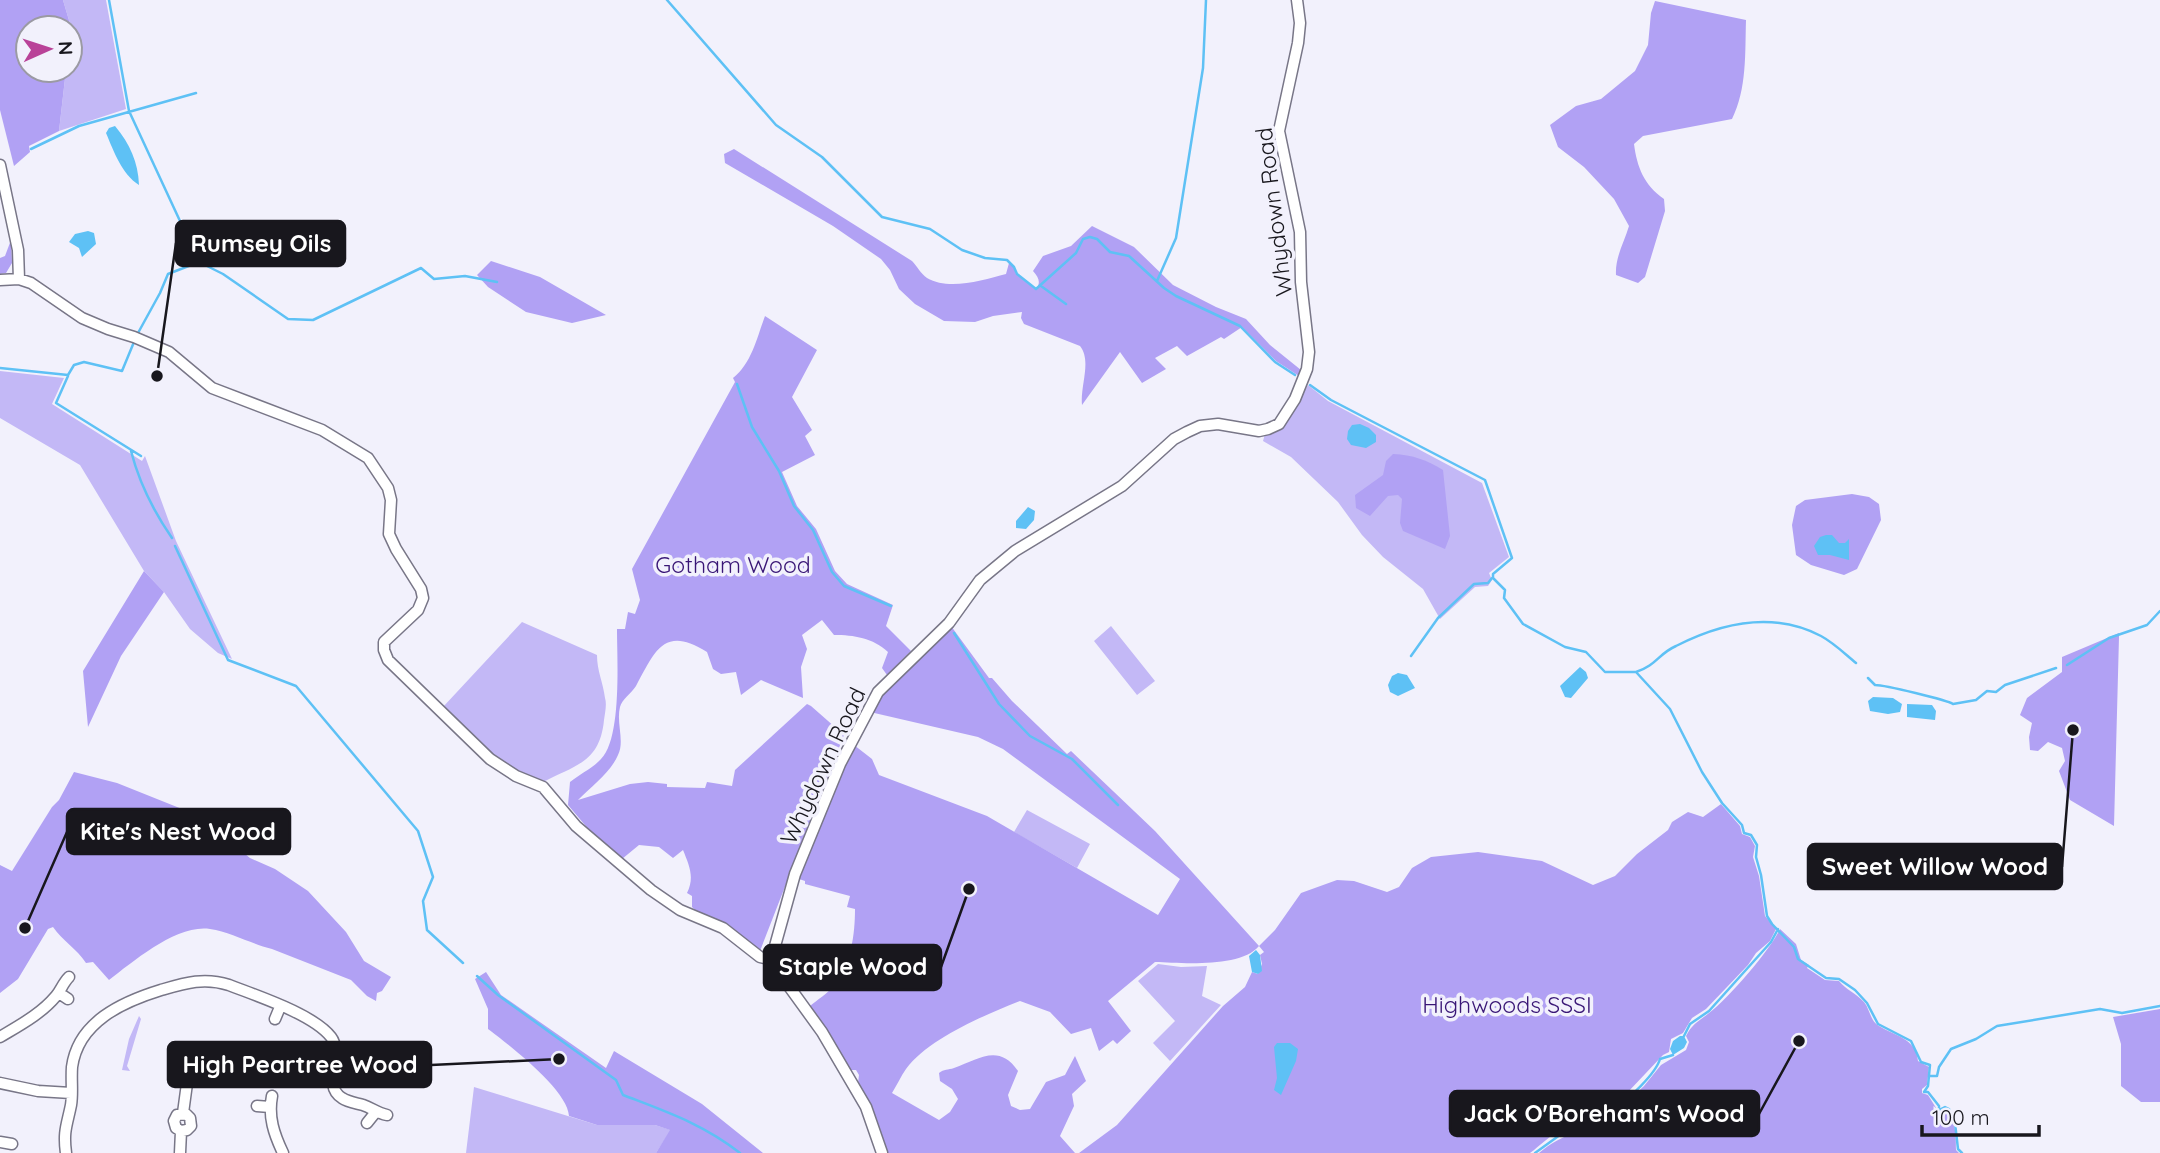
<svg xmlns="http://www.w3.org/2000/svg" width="2160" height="1153" font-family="Quicksand,sans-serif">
<rect width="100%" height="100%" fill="#f2f1fc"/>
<path fill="#c3b8f6" d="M63 0H106L126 109 59 131 66 70H70L71 27Z
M0 371 64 378 52 404 142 461 145 456 176 541 232 659 218 653 190 629 164 592 144 571 80 465 0 418Z
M1308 385 1328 401 1482 483 1509 557 1489 573 1492 580 1488 586 1475 587 1440 619 1423 589 1383 557 1362 535 1338 502 1291 457 1263 441 1265 434 1288 419Z
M522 622 597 655C597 671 603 682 605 698 607 704 605 713 604 720 600 762 576 765 543 782L502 764 443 707Z
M1111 626 1155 681 1137 695 1094 641Z
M1027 810 1090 844 1077 868 1014 832Z
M1158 964 1181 967 1207 966 1202 996 1221 1005 1170 1061 1153 1043 1175 1021 1138 981Z
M139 1016 141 1019 127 1066 130 1071 122 1070 129 1039Z
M474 1087 597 1125H655L671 1130 656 1153H466Z"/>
<path fill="#b1a1f4" d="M0 0H63L71 27 70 37V28H28V70H66L59 131 29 146 30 152 14 166 0 110Z
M1655 1 1746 20C1745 53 1747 89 1732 119L1643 136 1634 144C1637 167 1644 185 1664 199L1665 211 1645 277 1638 283 1616 275C1615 257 1624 243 1629 226L1614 199 1584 167 1558 147 1550 125 1576 106 1601 99 1635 71 1648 45 1651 13Z
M734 149 912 261C917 266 921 274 927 278 949 291 983 280 1006 274L1009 263 1014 267 1016 274 1036 290C1041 282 1039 278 1033 271L1043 256 1071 246 1092 226 1134 247 1173 285 1216 307 1246 319 1270 345 1301 370 1299 376 1276 361 1242 327 1224 339 1221 337 1187 356 1177 346 1155 358 1166 369 1142 383 1120 352 1082 405C1080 386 1092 361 1080 346L1024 324 1021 318 1022 312 993 316 975 322 944 321 915 304 899 289 890 270 881 259 833 226 725 163 724 154Z
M11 240 12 263 6 273 0 274V258L5 256Z
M491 261 540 277 606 315 572 323 526 312 488 287 477 275Z
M765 316 817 350 792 397 812 430 805 436 815 455 782 472 797 506 816 529 835 571 847 584 893 605 886 626 911 651 887 675 882 668 888 652C873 638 854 635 834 635L822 620 802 635 807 649 801 667 803 698 761 680 741 695 736 672 721 674 713 669 707 652C664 625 655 651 636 686 631 694 622 699 620 707 616 723 625 741 618 755 611 772 591 787 578 800L630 784 648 782 667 784V787L705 788 707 782 732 786 735 770 807 704 811 706 844 735 760 951 697 912 692 907V896L687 893C695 877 689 865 683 850L673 858 659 847 639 845 622 859 590 831 568 805 570 782C580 774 593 768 601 759 622 738 617 659 617 629H625L628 612 635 614 640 600 632 569 735 382 733 378C752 363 757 337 765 316Z
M1393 454C1413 455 1427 460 1443 470L1450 536 1445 549 1403 531 1400 523 1402 499 1398 495 1388 496 1370 516 1356 508 1355 495 1383 475 1386 461Z
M1852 494 1869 497 1879 504 1881 520 1857 569 1844 575 1811 565 1796 555 1792 525 1796 506 1805 500Z
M144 571 164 592 121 656 88 727 83 671Z
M951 626 989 678H992L1012 701 1067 754 1071 751 1155 831 1259 946 1275 930 1301 893 1337 880 1354 881 1387 892 1399 887 1412 868 1431 857 1478 852 1542 861 1593 885 1615 876 1637 854 1668 830 1672 822 1688 812 1703 817 1721 804 1740 826 1742 834 1750 837 1755 846 1753 857 1759 876 1765 916 1776 929 1770 941 1756 953 1748 965 1706 1009 1692 1018 1683 1033 1671 1039 1669 1052 1663 1055 1610 1111C1584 1109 1592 1117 1575 1126 1571 1128 1567 1127 1563 1129 1551 1134 1541 1145 1530 1153H1079L1117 1125 1223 1006 1245 987 1252 972 1258 974 1262 964 1260 955 1264 952 1259 946C1241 968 1182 963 1155 962L1108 1001 1131 1031 1117 1044 1113 1040 1099 1051 1091 1028 1071 1034 1050 1012 1020 1001C985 1015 929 1038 906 1069 901 1076 897 1085 892 1093L939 1120 950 1112 958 1099 952 1089 940 1081 939 1073C944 1069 948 1070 954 1068 979 1059 999 1043 1018 1071L1008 1095 1011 1106 1020 1110 1030 1109 1046 1082 1065 1075 1075 1056 1086 1081 1072 1094 1074 1106 1060 1136 1075 1153H888L874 1112 858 1083 859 1075 856 1070H851L809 1007C817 1000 828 993 835 985 851 963 855 935 855 909L847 907 850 896 805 884V881L796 878 854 745 872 759 879 775 987 816 1158 915 1180 879 1003 749 978 737 870 712 879 696Z
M2119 633V637L2114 826 2070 800 2059 771 2065 761 2062 748 2048 742 2038 751 2030 750 2029 737 2032 723 2020 715 2027 698 2062 672V657Z
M74 772 117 783 197 815 250 858 275 869 308 891 346 932 364 961 391 977 382 991 377 993 376 1001 367 996 351 980 272 949C251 944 231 932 210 929 177 924 134 961 109 980L93 962 86 963C77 949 62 940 53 927L48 929 18 979 0 993V865L12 871 52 807 59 800Z
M1780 929 1796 944 1801 960 1809 965 1807 968 1825 980 1839 981C1846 990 1856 993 1864 1002 1870 1009 1870 1021 1879 1026 1895 1036 1916 1038 1918 1061L1929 1067 1927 1085 1922 1089V1093L1928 1095 1938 1111 1944 1108C1956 1118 1956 1135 1956 1150L1959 1153H1539C1551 1143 1561 1138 1575 1132 1593 1123 1584 1116 1611 1117L1644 1086 1661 1065 1686 1050 1689 1042 1686 1036C1692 1024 1699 1021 1709 1013 1728 999 1771 949 1780 929Z
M486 972 501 995 606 1068 614 1051 702 1104 763 1153H656L670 1130 655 1125H597L569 1116C568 1090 508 1044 488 1029V1009L475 979Z
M2160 1009V1102H2141L2121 1086V1044L2113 1017Z"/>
<path fill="#5ec1f5" d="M115 126C130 144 138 162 139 185 122 174 114 152 106 133L109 128Z
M88 231 94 233 96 244 82 257 79 248 69 242 75 234Z
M1360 424 1369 428 1376 435V442L1366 448 1351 445 1347 439 1348 431 1352 425Z
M1028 507 1035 511 1034 520 1026 529 1016 528V521Z
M1826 535H1832L1839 543H1845L1849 539V560L1830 555H1818L1814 546 1820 537Z
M1580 667 1586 672 1588 678 1571 698 1565 697 1560 686Z
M1398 673 1407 675 1415 688 1398 696 1390 692 1388 685 1392 676Z
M1873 697 1893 698 1902 704 1900 712 1888 714 1870 711 1868 701Z
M1907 704 1932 705 1936 711 1935 720 1907 717Z
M1256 950 1260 955 1262 971 1258 974 1252 972 1249 956Z
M1680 1036H1684L1687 1042 1684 1048 1673 1055 1670 1049 1673 1041Z
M1277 1043H1290L1298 1049 1296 1061 1281 1095 1274 1090 1277 1078 1274 1047Z"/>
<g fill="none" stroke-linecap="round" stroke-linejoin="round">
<path stroke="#5ec1f5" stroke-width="2.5" d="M109 0 129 111 199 262 168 274 160 293 138 333
M667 0 776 125 822 157 882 217 930 229 962 250 985 258 1007 260 1014 267 1017 274 1036 289 1076 253 1083 239 1090 237 1097 239 1110 252 1129 256 1164 288 1176 296 1240 326 1275 362 1295 375
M31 149 79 126 196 93
M199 262 223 274 288 319 313 320 421 268 434 279 465 276 497 282
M1157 281 1176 238 1203 68 1206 0
M1041 286 1066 304
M0 368 68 375 74 365 84 362 122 371 134 342
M68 376 56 403 141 456
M737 384 752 427 779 471 794 506 813 530 832 572 844 586 891 606
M1310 385 1331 400 1485 480 1512 558 1493 574V578L1505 590 1504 598 1523 624 1565 647 1586 652 1605 672H1636L1670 709 1702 772 1722 803 1742 825 1744 833 1751 835 1757 845 1756 857 1761 875 1767 916 1772 924 1794 947 1798 959 1826 978 1839 979 1855 990 1867 1003 1878 1024 1911 1041 1921 1062 1930 1065 1928 1086 1924 1092H1928L1939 1106V1110L1945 1107 1949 1109 1955 1123 1958 1149 1962 1153
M131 451C139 482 154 512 172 538
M175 546 228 660 296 686 418 831 433 877 423 901 427 930 463 963
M954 633 999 704 1030 736 1072 759 1118 805
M1411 656 1438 618 1474 584 1488 583 1492 578
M2067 665 2109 638 2147 625 2160 611
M1636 672C1657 665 1658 654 1676 646 1723 622 1773 611 1821 636 1834 643 1845 654 1856 663
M1868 678 1875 685C1885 685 1947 700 1953 704L1976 700 1987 691 1996 692 2005 685 2056 668
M477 976 498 995 616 1080 623 1095C667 1112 703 1124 740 1153
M1684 1036 1690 1024 1709 1011 1771 942 1778 929
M1930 1076H1937L1939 1067 1951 1049 1976 1039 1997 1026 2100 1009 2122 1013 2160 1006
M1611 1116 1620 1135
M1535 1153 1564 1132 1576 1129 1586 1117 1598 1113 1610 1114C1625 1101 1655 1076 1660 1059L1673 1055"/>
<g stroke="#787687" stroke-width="13">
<path id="minor" d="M0 165 18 250 19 279
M0 280 19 279 31 283 82 318 108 329 134 337 169 352 212 388 322 430 368 458 388 488 391 500 389 534 396 549 421 589 423 598 418 610 384 642V650L388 660 490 759 516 776 543 787 576 826 651 890 680 910 723 928 760 957 775 960
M59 993 68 999
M275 1019 280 1007
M0 1037C20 1025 41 1014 56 996 61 990 63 983 69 977
M174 1074 203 1078
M0 1083 38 1091 71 1093
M272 1096C268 1117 274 1134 283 1153
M257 1106 270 1107
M183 1113 188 1076
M367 1123 375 1113
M0 1142 12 1144
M66 1153C63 1131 67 1125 71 1105 73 1093 71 1080 72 1067 78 1022 122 1002 161 990 185 983 204 977 229 985 257 996 313 1014 331 1037 344 1054 321 1085 342 1098 348 1102 356 1103 363 1105 372 1108 377 1113 387 1115
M180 1153 181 1131 176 1128 174 1121 177 1115 186 1114 190 1118 191 1126 187 1130 181 1131
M882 1153 866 1107 822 1032 780 974 775 960V946L795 874 840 764 878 692 949 623 980 580 1015 551 1122 486 1174 439 1187 432 1200 426 1218 424 1259 431 1268 429 1279 424 1295 399 1307 369 1309 352 1301 282 1300 232 1279 131 1298 43 1300 23 1297 0"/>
</g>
<use href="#minor" stroke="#fff" stroke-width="10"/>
</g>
<g text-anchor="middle" stroke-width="7" stroke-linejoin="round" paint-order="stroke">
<g font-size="23" fill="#18171d" stroke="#f2f1fc">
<text transform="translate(1274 212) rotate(-97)" y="8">Whydown Road</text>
<text transform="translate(823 766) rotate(-65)" y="8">Whydown Road</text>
</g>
<g font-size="23" fill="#391676" stroke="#f2f1fc">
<text x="733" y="573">Gotham Wood</text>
<text x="1507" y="1013">Highwoods SSSI</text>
</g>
</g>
<path fill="none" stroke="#18171d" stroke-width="2.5" d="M157 376L176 243M25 928L67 832M2073 730L2062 867M969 889L941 967M559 1059L431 1065M1799 1041L1759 1114"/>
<g fill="#18171d" stroke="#f2f1fc" stroke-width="2.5">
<circle cx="157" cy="376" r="7"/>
<circle cx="25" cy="928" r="7"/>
<circle cx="2073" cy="730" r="7"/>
<circle cx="969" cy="889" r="7"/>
<circle cx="559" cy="1059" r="7"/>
<circle cx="1799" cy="1041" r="7"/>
</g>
<g fill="#18171d" stroke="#18171d" stroke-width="2.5">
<rect x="176" y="221" width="169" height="45" rx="7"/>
<rect x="67" y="809" width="223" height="45" rx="7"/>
<rect x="1808" y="844" width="254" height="45" rx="7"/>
<rect x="764" y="945" width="177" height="45" rx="7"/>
<rect x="168" y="1042" width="263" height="45" rx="7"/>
<rect x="1450" y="1091" width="309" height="45" rx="7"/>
</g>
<g font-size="24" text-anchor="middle" font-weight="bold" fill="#fff">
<text x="261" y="252">Rumsey Oils</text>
<text x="178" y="840">Kite's Nest Wood</text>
<text x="1935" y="875">Sweet Willow Wood</text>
<text x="853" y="975">Staple Wood</text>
<text x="300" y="1073">High Peartree Wood</text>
<text x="1604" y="1122">Jack O'Boreham's Wood</text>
</g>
<g transform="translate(49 49) rotate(87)"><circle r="33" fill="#f2f1fc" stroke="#9b9aa3" stroke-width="2"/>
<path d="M0-5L12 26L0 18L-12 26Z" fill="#b94298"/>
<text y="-10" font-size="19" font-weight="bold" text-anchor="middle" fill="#18171d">N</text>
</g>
<path d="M1922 1125v10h117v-10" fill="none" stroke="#18171d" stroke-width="3.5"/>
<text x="1932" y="1125" font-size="21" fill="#18171d" stroke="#f2f1fc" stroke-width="5" paint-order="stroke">100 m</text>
</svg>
